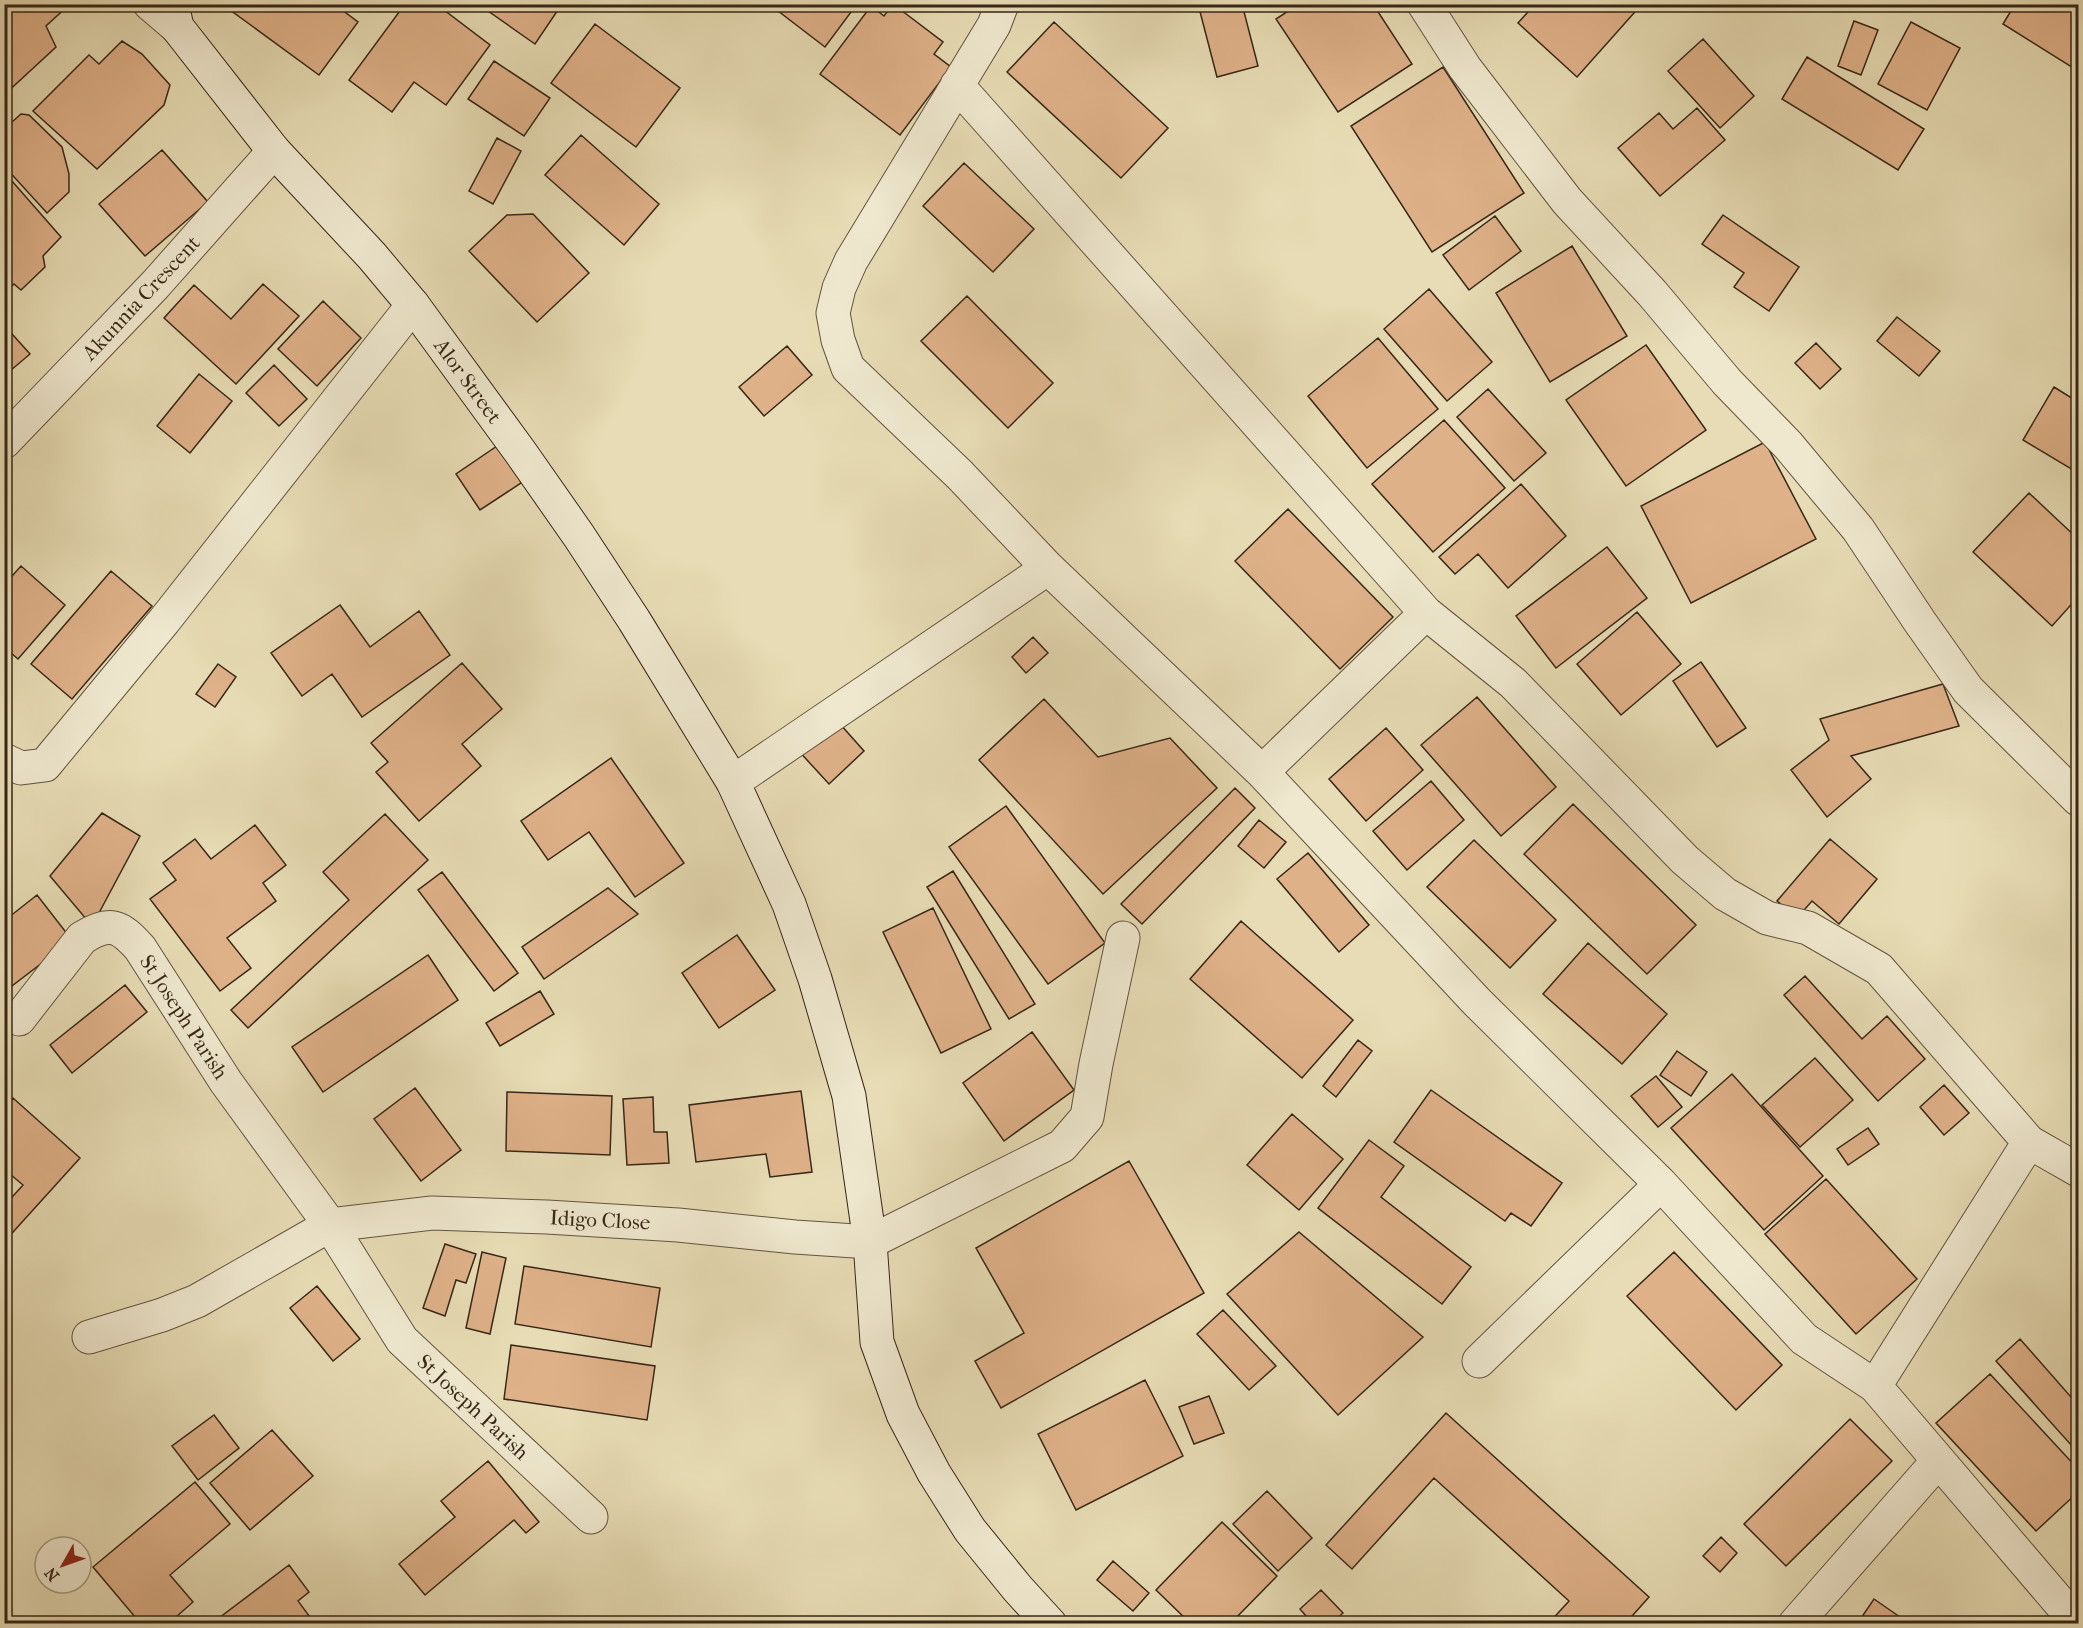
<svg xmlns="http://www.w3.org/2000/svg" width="2083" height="1628" font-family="'IM FELL French Canon',serif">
<rect width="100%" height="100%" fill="#e7dcb5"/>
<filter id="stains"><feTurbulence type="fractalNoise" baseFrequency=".00333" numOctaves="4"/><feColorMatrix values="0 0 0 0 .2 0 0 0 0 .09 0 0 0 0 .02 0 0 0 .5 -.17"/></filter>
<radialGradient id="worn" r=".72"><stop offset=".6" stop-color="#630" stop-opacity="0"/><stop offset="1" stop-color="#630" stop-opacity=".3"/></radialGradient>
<path fill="#dfb189" stroke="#372717" stroke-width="1.5" d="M4 4 69 5 46 26 56 47 4 95Z
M228 4H334L358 22 319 75 226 7Z
M405 4H436L490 45 446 105 414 82 392 112 349 80Z
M478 4H562L535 44Z
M769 4H857L825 47Z
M893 4 943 42 934 54 951 67 900 135 820 74 871 6 884 16Z
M1198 4H1242L1258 66 1217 77Z
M1299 4H1373L1412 64 1338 112 1276 19Z
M1535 4H1642L1577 77 1518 23Z
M2015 4H2069L2078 10V71L2003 24Z
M1854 21 1878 30 1861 75 1838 66Z
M1054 22 1168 128 1121 178 1007 72Z
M1911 22 1960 48 1927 110 1878 84Z
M595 24 680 88 636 147 551 83Z
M1703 39 1754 96 1720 128 1668 71Z
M122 41 142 54 170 85 164 105 97 169 33 111 89 55 99 64Z
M1807 57 1924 129 1898 170 1782 99Z
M494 61 550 98 524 136 468 99Z
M1443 67 1524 193 1432 252 1351 126Z
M1697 108 1725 140 1660 196 1618 148 1659 113 1673 129Z
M21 114 29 115 62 147 69 174V192L47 213 4 166V129Z
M581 135 659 204 624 245 545 175Z
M497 138 521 151 493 204 469 191Z
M162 150 208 202 145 256 99 204Z
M964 163 1034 229 993 272 923 206Z
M4 172 61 237 43 256 45 267 21 290 14 284 4 293Z
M533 214 589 273 537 322 469 251 507 215Z
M1723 215 1799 267 1769 311 1734 287 1744 273 1702 244Z
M1495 216 1521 251 1469 290 1443 255Z
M1572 246 1627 336 1550 382 1496 293Z
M263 284 299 316 236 384 164 318 194 285 231 319Z
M1429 289 1492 362 1447 401 1384 329Z
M967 296 1053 383 1008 428 921 341Z
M323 301 361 338 317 386 278 349Z
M1897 317 1940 351 1919 376 1877 341Z
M4 325 30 354 4 376Z
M1378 338 1438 409 1367 468 1308 396Z
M1816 343 1841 369 1820 389 1795 363Z
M1646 345 1706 430 1626 486 1566 400Z
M787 346 812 375 764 416 739 387Z
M274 365 307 399 279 426 246 393Z
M199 374 232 401 190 453 157 426Z
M2054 387 2078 402V473L2023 440Z
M1488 389 1546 453 1514 481 1457 417Z
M1444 420 1505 488 1433 552 1372 484Z
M1765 442 1816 539 1691 603 1641 506Z
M500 444 524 481 480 510 456 474Z
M1521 484 1566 536 1508 588 1478 554 1455 574 1439 557Z
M2029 493 2078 539V597L2052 626 1973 552Z
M1288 509 1393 617 1340 669 1235 561Z
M1607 547 1647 598 1556 668 1516 616Z
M21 566 65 605 18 659 4 647V585Z
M111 571 152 606 72 699 31 664Z
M340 605 370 647 419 611 450 655 362 717 332 674 302 696 271 653Z
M1637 612 1681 664 1621 715 1577 664Z
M1033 637 1048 653 1026 673 1012 657Z
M1701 662 1746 728 1717 747 1673 681Z
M462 663 502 709 462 744 481 766 419 821 376 772 388 762 371 743Z
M218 664 236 677 215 707 196 694Z
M1943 684 1959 726 1851 756 1871 779 1827 817 1791 770 1829 740 1820 719Z
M1477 697 1556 787 1501 836 1421 745Z
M1044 699 1098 757 1170 738 1217 788 1103 894 979 760Z
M832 715 864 751 829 784 796 748Z
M1386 728 1423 770 1366 821 1329 779Z
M611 758 684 863 635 897 589 832 548 860 521 821Z
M1431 781 1464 820 1407 870 1373 831Z
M1235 788 1255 808 1142 924 1121 904Z
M1573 804 1696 925 1647 974 1524 854Z
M1006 806 1105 943 1048 984 949 847Z
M102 813 140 836 92 926 50 876Z
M385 814 428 860 248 1028 231 1010 349 900 323 872Z
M1259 820 1286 842 1264 868 1238 846Z
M255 825 286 865 263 883 276 901 227 938 251 968 220 991 150 899 176 880 163 863 195 839 211 859Z
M1830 839 1877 879 1839 924 1812 901 1797 918 1777 901Z
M1474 840 1556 920 1510 968 1427 887Z
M1308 853 1369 925 1339 952 1277 879Z
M953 871 1035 1004 1009 1019 927 887Z
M442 872 518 973 494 991 418 890Z
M608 888 638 914 544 979 522 947Z
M37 895 72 940 4 992V921Z
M933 908 991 1029 941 1053 883 932Z
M1241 921 1353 1020 1302 1078 1190 979Z
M737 935 775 990 719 1028 682 973Z
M1588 943 1667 1014 1622 1064 1543 994Z
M428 955 458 1000 323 1092 292 1047Z
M1805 976 1862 1039 1887 1016 1925 1059 1878 1101 1784 995Z
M125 985 147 1012 72 1073 50 1045Z
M540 991 554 1014 500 1046 486 1023Z
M1032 1032 1074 1090 1004 1141 963 1083Z
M1358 1040 1372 1051 1336 1097 1323 1086Z
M1677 1051 1707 1072 1691 1096 1660 1075Z
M1815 1058 1853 1100 1800 1147 1762 1105Z
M1732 1074 1823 1176 1764 1230 1671 1128Z
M1656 1076 1682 1107 1658 1127 1631 1096Z
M1944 1085 1969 1113 1944 1135 1920 1107Z
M415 1088 461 1150 421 1181 374 1119Z
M1431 1090 1562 1183 1531 1226 1511 1213 1505 1221 1394 1142Z
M801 1091 812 1172 770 1177 766 1154 696 1162 689 1105Z
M507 1092 612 1096 610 1155 506 1151Z
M653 1097 654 1132H667L669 1163 627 1165 623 1099Z
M13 1098 80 1158 4 1242V1206L23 1185 4 1169V1108Z
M1292 1114 1343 1159 1299 1210 1247 1165Z
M1868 1128 1879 1144 1848 1165 1837 1149Z
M1369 1140 1404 1166 1381 1197 1471 1267 1442 1304 1318 1208Z
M1129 1161 1204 1293 1001 1408 975 1361 1024 1333 976 1248Z
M1826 1179 1917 1279 1856 1334 1765 1234Z
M1299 1232 1423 1337 1338 1415 1227 1294Z
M445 1244 476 1254 466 1283 456 1280 445 1316 423 1308Z
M482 1252 506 1258 490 1334 466 1328Z
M1674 1252 1782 1365 1736 1410 1627 1296Z
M524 1266 660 1288 651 1347 515 1324Z
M317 1286 360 1339 333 1361 290 1308Z
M1223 1310 1276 1366 1249 1390 1197 1334Z
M2020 1339 2078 1405V1440L2072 1446 1996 1361Z
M511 1345 655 1366 647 1420 504 1399Z
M1990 1374 2078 1469V1492L2036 1531 1936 1423Z
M1145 1380 1183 1456 1076 1510 1038 1434Z
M1209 1396 1224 1433 1194 1444 1179 1407Z
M1446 1413 1649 1597 1625 1624H1548L1569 1601 1434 1478 1352 1569 1326 1545Z
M214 1415 239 1448 198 1480 172 1446Z
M1850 1419 1892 1461 1786 1566 1744 1524Z
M272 1430 313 1476 250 1530 210 1483Z
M488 1461 539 1522 526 1533 514 1520 425 1595 399 1564 455 1517 441 1501Z
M195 1482 230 1524 170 1575 193 1602 168 1624H141L93 1567Z
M1267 1491 1312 1538 1278 1571 1233 1524Z
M1222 1522 1277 1576 1230 1624H1191L1156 1590Z
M1721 1537 1737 1553 1720 1572 1703 1556Z
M1113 1561 1149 1593 1133 1611 1097 1580Z
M289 1565 309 1592 298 1601 315 1624H211Z
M1321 1590 1343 1613 1331 1624H1313L1300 1609Z
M1874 1599 1910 1624H1857Z"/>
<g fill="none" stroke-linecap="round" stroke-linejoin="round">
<g stroke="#63543e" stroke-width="35">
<path id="street" d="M150 4 177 27
M1002 4 994 25 851 261 839 288 833 313 838 340 848 368 960 475 1048 568 1262 772 1477 1002 1661 1184 1804 1339 1875 1386 2078 1624
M1424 4 1465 68 1567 201 1652 293 1727 382 1788 445 1858 529 1920 622 1968 690 2078 799
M957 85 1426 613 1513 683 1685 860 1725 894 1767 918 1808 928 1879 969 2029 1142 2078 1170
M4 442 155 285 274 151
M4 760 21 768 45 765 164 621 413 305
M1262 772 1426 613
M733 782 1048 568
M19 1019 82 938C110 920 120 926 140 948L226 1082 330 1225 402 1340 591 1517
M89 1337 162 1315 197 1301 330 1225 432 1213 547 1217 678 1225 795 1237 870 1242 1062 1146 1087 1117 1096 1064 1123 938
M1479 1361 1661 1184
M1875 1386 2029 1142
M1795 1624 1938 1461"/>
</g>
<g stroke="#372717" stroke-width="35">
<path id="secondary" d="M172 4 177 27 274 151 372 256 413 305 521 453 579 536 634 620 733 782 789 904 815 979 849 1096 870 1242 877 1342 903 1414 934 1473 970 1530 1018 1589 1050 1624"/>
</g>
<use href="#street" stroke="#efe8cf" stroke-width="33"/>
<use href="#secondary" stroke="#efe8cf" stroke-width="33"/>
</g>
<g text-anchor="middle" stroke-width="4.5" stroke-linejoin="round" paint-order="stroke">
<g font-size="21" fill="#372717" stroke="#efe8cf">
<text transform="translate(141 298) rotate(-47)" y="7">Akunnia Crescent</text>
<text transform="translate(468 381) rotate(54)" y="7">Alor Street</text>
<text transform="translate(184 1017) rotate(57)" y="7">St Joseph Parish</text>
<text transform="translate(600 1220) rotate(3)" y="7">Idigo Close</text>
<text transform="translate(473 1407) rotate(43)" y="7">St Joseph Parish</text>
</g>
</g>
<rect width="2083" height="1628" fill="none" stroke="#e7dcb5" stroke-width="24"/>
<rect x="6" y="6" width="2071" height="1616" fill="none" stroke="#372717" stroke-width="3"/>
<rect x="12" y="12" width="2059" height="1604" fill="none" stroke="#372717" stroke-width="1.5"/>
<g transform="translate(63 1565) rotate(230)"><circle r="28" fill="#efe8cf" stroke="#a59b85" stroke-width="1.5"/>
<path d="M0-4.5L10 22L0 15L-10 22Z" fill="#8f2418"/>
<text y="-9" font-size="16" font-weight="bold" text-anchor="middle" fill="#372717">N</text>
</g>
<rect width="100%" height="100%" filter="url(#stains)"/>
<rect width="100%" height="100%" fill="url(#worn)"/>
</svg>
